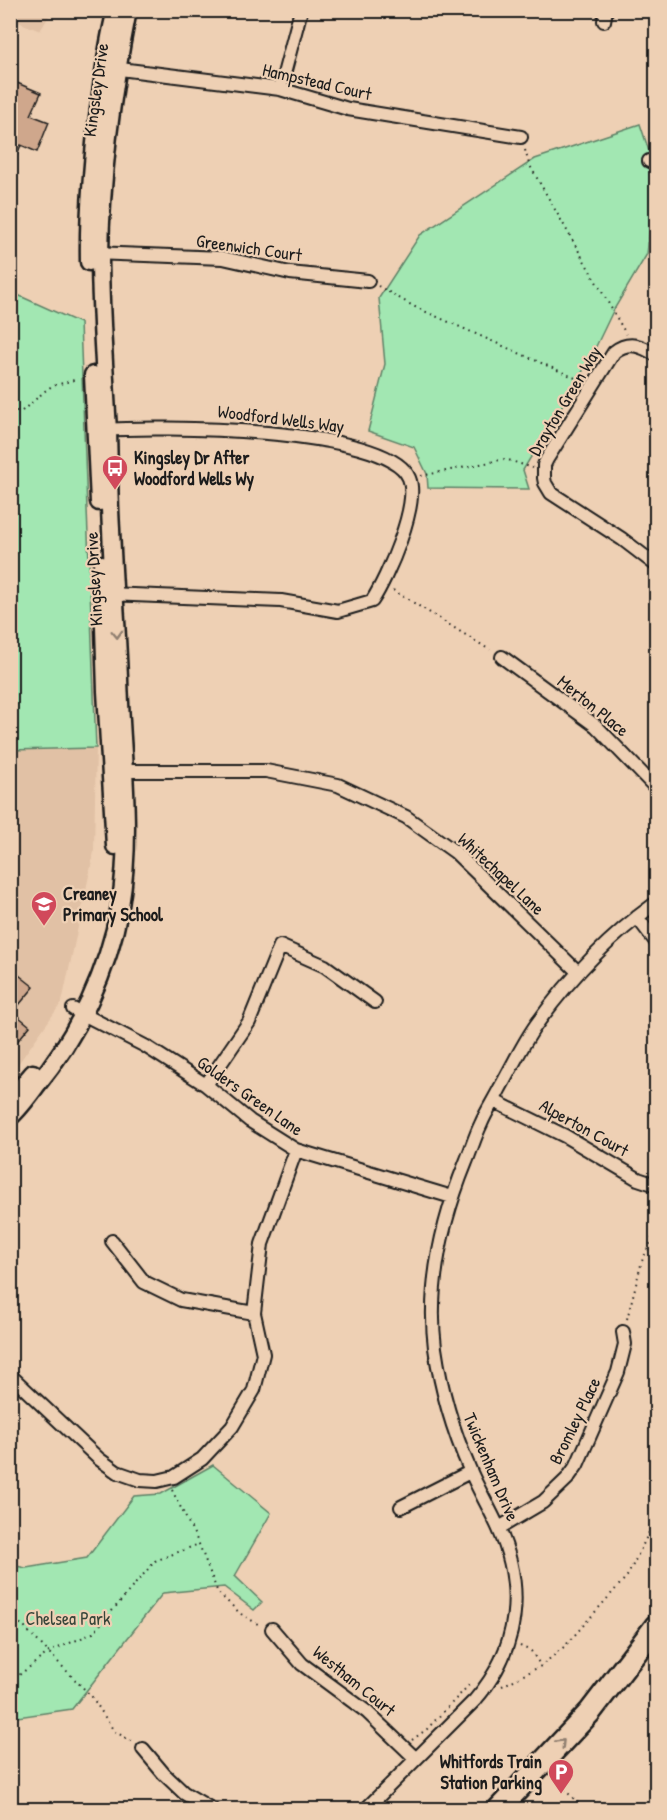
<svg xmlns="http://www.w3.org/2000/svg" width="667" height="1820" font-family="'Patrick Hand',sans-serif">
<rect width="100%" height="100%" fill="#eed0b4"/>
<filter id="ink" filterUnits="userSpaceOnUse"><feTurbulence type="fractalNoise" baseFrequency=".0167" numOctaves="2"/><feDisplacementMap in="SourceGraphic" scale="12" xChannelSelector="R" yChannelSelector="G"/><feConvolveMatrix kernelMatrix="1 2 1 2 8 2 1 2 1" color-interpolation-filters="sRGB"/></filter>
<g filter="url(#ink)">
<path fill="#e1c1a5" d="M10 11 11 10 52 11 40 31 11 19Z
M96 748 94 852 62 1002 11 1074V750Z"/>
<path fill="#a2e7b2" stroke="#5f8267" stroke-width="1.5" d="M640 124 656 172 647 254 613 311 589 361 523 470 529 489 428 488 427 474 414 447 368 431 385 364 379 298 420 235 535 159Z
M11 292 80 323 96 748 11 750Z
M213 1465 271 1513 235 1576 262 1602 254 1610 224 1587 163 1593 72 1709 11 1718V1565L26 1568 87 1558 134 1496 161 1494Z"/>
<path fill="#cfa78c" stroke="#1c1c1c" stroke-width="1.5" d="M10 80 41 93 31 115 49 122 37 152 21 145 11 169Z
M10 968 34 987 13 1012 30 1026 10 1050Z"/>
<g fill="none" stroke-linecap="round" stroke-linejoin="round">
<g stroke="#1c1c1c" stroke-width="10">
<path id="service" d="M559 1810 561 1808 562 1810"/>
</g>
<g stroke="#1c1c1c" stroke-width="16">
<path id="minor" d="M604 21 606 10
M112 68 280 89 348 109 521 137
M280 89 301 10
M649 161 656 163
M93 253 223 258 290 273 368 281
M656 355C642 346 629 340 614 352L547 459 544 465V478L545 483 551 493 622 539 656 565
M102 430C154 426 388 426 409 478 420 504 387 578 372 601L338 611 281 601 108 594
M502 657 596 726 656 788
M116 771H266L338 785 406 817 455 852 578 972
M637 917 656 942
M73 1009 145 1046 206 1085 250 1121 296 1150 452 1197
M206 1085 249 1022 280 946 325 966 375 1002
M494 1101 565 1136 638 1179 656 1185
M112 1241 144 1282 181 1300 254 1313
M10 1375 99 1459 117 1472 140 1480 157 1481 174 1477 202 1459 232 1427 254 1390 263 1354 254 1313 262 1244 296 1150
M401 1507 470 1472
M499 1528 543 1502 567 1479 577 1465 618 1372 625 1344 623 1332
M272 1629 302 1664 367 1712 416 1759
M143 1749 164 1774 184 1793 213 1810
M365 1810 475 1700C519 1649 526 1588 498 1527 489 1507 478 1489 470 1470 453 1431 441 1390 435 1348 427 1284 442 1221 466 1162 471 1150 475 1136 481 1124 486 1112 494 1100 500 1088 512 1067 522 1045 536 1025 569 979 610 936 656 903"/>
</g>
<g stroke="#1c1c1c" stroke-width="21">
<path id="secondary" d="M89 262C88 209 93 154 100 101 104 71 108 40 116 10
M93 375 99 502
M102 564 106 691 115 846
M10 1100 33 1073
M10 1117C20 1108 28 1097 36 1086 78 1035 108 972 120 906 133 831 121 754 119 678 117 628 113 579 111 529 109 497 109 464 108 432 105 373 100 314 100 255 101 173 112 91 128 10"/>
</g>
<g stroke="#1c1c1c" stroke-width="26">
<path id="motorway" d="M498 1810 590 1712 656 1626"/>
</g>
<path stroke="#1c1c1c" stroke-width="2" stroke-dasharray="1.5 4.5" stroke-linecap="butt" d="M525 150 529 164 626 334
M378 286 415 307 582 381
M10 411H22L45 391 52 386 78 379
M421 476 505 459 533 468
M393 590 490 650
M627 1319 642 1261 656 1231
M172 1490 199 1544 218 1593 241 1614 261 1626
M10 1617 22 1625 92 1697 114 1731 133 1742
M520 1646 531 1651 541 1666
M10 1682 49 1652 93 1633 155 1561 199 1544
M502 1686 541 1666 565 1646 628 1575 656 1518
M412 1740 427 1729 470 1684
M560 1785 585 1810"/>
<use href="#service" stroke="#eed0b4" stroke-width="6"/>
<use href="#minor" stroke="#eed0b4" stroke-width="12"/>
<use href="#secondary" stroke="#eed0b4" stroke-width="16"/>
<use href="#motorway" stroke="#eed0b4" stroke-width="21"/>
</g>
<defs><path id="oneway-chevron" d="M-2-3.5L2.5 0L-2 3.5" fill="none" stroke-width="1.6" stroke-linecap="round" stroke-linejoin="round" transform="scale(1.5)"/></defs>
<g stroke="#907f70">
<use href="#oneway-chevron" transform="translate(117 634) rotate(88)"/>
<use href="#oneway-chevron" transform="translate(561 1743) rotate(-46)"/>
</g>
</g>
<defs>
<g id="bus-pin" transform="scale(1.35)"><path d="M0 17L-7.5 6A9.5 9.5 0 1 1 7.5 6Z" fill="#d1495b" stroke="#eed0b4"/><path d="M-5-6H5V4H4V6H2V4H-2V6H-4V4H-5ZM-3.5-4V0h7V-4ZM-3.5 1.2v1.5H-2V1.2ZM2 1.2v1.5H3.5V1.2Z" fill="#fff"/></g>
<g id="school-pin" transform="scale(1.35)"><path d="M0 17L-7.5 6A9.5 9.5 0 1 1 7.5 6Z" fill="#d1495b" stroke="#eed0b4"/><path d="M0-5L7-2L0 1L-7-2ZM-4 1L0 2.5L4 1V4Q0 6-4 4Z" fill="#fff"/></g>
<g id="parking-pin" transform="scale(1.35)"><path d="M0 17L-7.5 6A9.5 9.5 0 1 1 7.5 6Z" fill="#d1495b" stroke="#eed0b4"/><path d="M-3.5-5.5H1a3.5 3.5 0 0 1 0 7H-1V5.5H-3.5ZM-1-3.4V-.6H.8a1.4 1.4 0 0 0 0-2.8Z" fill="#fff"/></g>
</defs>
<g fill-rule="evenodd">
<use href="#bus-pin" x="115" y="468"/>
<use href="#school-pin" x="44" y="904"/>
<use href="#parking-pin" x="561" y="1772"/>
</g>
<g text-anchor="middle" stroke-width="4.5" stroke-linejoin="round" paint-order="stroke">
<g font-size="18" fill="#1c1c1c" stroke="#eed0b4">
<text transform="translate(317 82) rotate(13)" y="6">Hampstead Court</text>
<text transform="translate(96 90) rotate(-82)" y="6">Kingsley Drive</text>
<text transform="translate(249 248) rotate(8)" y="6">Greenwich Court</text>
<text transform="translate(565 401) rotate(-59)" y="6">Drayton Green Way</text>
<text transform="translate(281 419) rotate(7)" y="6">Woodford Wells Way</text>
<text transform="translate(94 579) rotate(-93)" y="6">Kingsley Drive</text>
<text transform="translate(593 706) rotate(39)" y="6">Merton Place</text>
<text transform="translate(501 874) rotate(43)" y="6">Whitechapel Lane</text>
<text transform="translate(250 1096) rotate(35)" y="6">Golders Green Lane</text>
<text transform="translate(584 1128) rotate(29)" y="6">Alperton Court</text>
<text transform="translate(575 1421) rotate(-64)" y="6">Bromley Place</text>
<text transform="translate(491 1467) rotate(67)" y="6">Twickenham Drive</text>
<text transform="translate(354 1681) rotate(39)" y="6">Westham Court</text>
</g>
<g font-size="18" font-weight="bold" fill="#1c1c1c" stroke="#eed0b4" text-anchor="start">
<text x="134" y="464">Kingsley Dr After<tspan x="134" dy="21">Woodford Wells Wy</tspan></text>
<text x="63" y="900">Creaney<tspan x="63" dy="21">Primary School</tspan></text>
<text x="542" y="1768" text-anchor="end">Whitfords Train<tspan x="542" dy="21">Station Parking</tspan></text>
</g>
<g font-size="18" fill="#37453a" stroke="#eed0b4">
<text x="68" y="1625">Chelsea Park</text>
</g>
</g>
<rect width="667" height="1820" fill="none" stroke="#eed0b4" stroke-width="36"/>
<rect x="18" y="18" width="631" height="1784" fill="none" stroke="#1c1c1c" stroke-width="2" filter="url(#ink)"/>
</svg>
